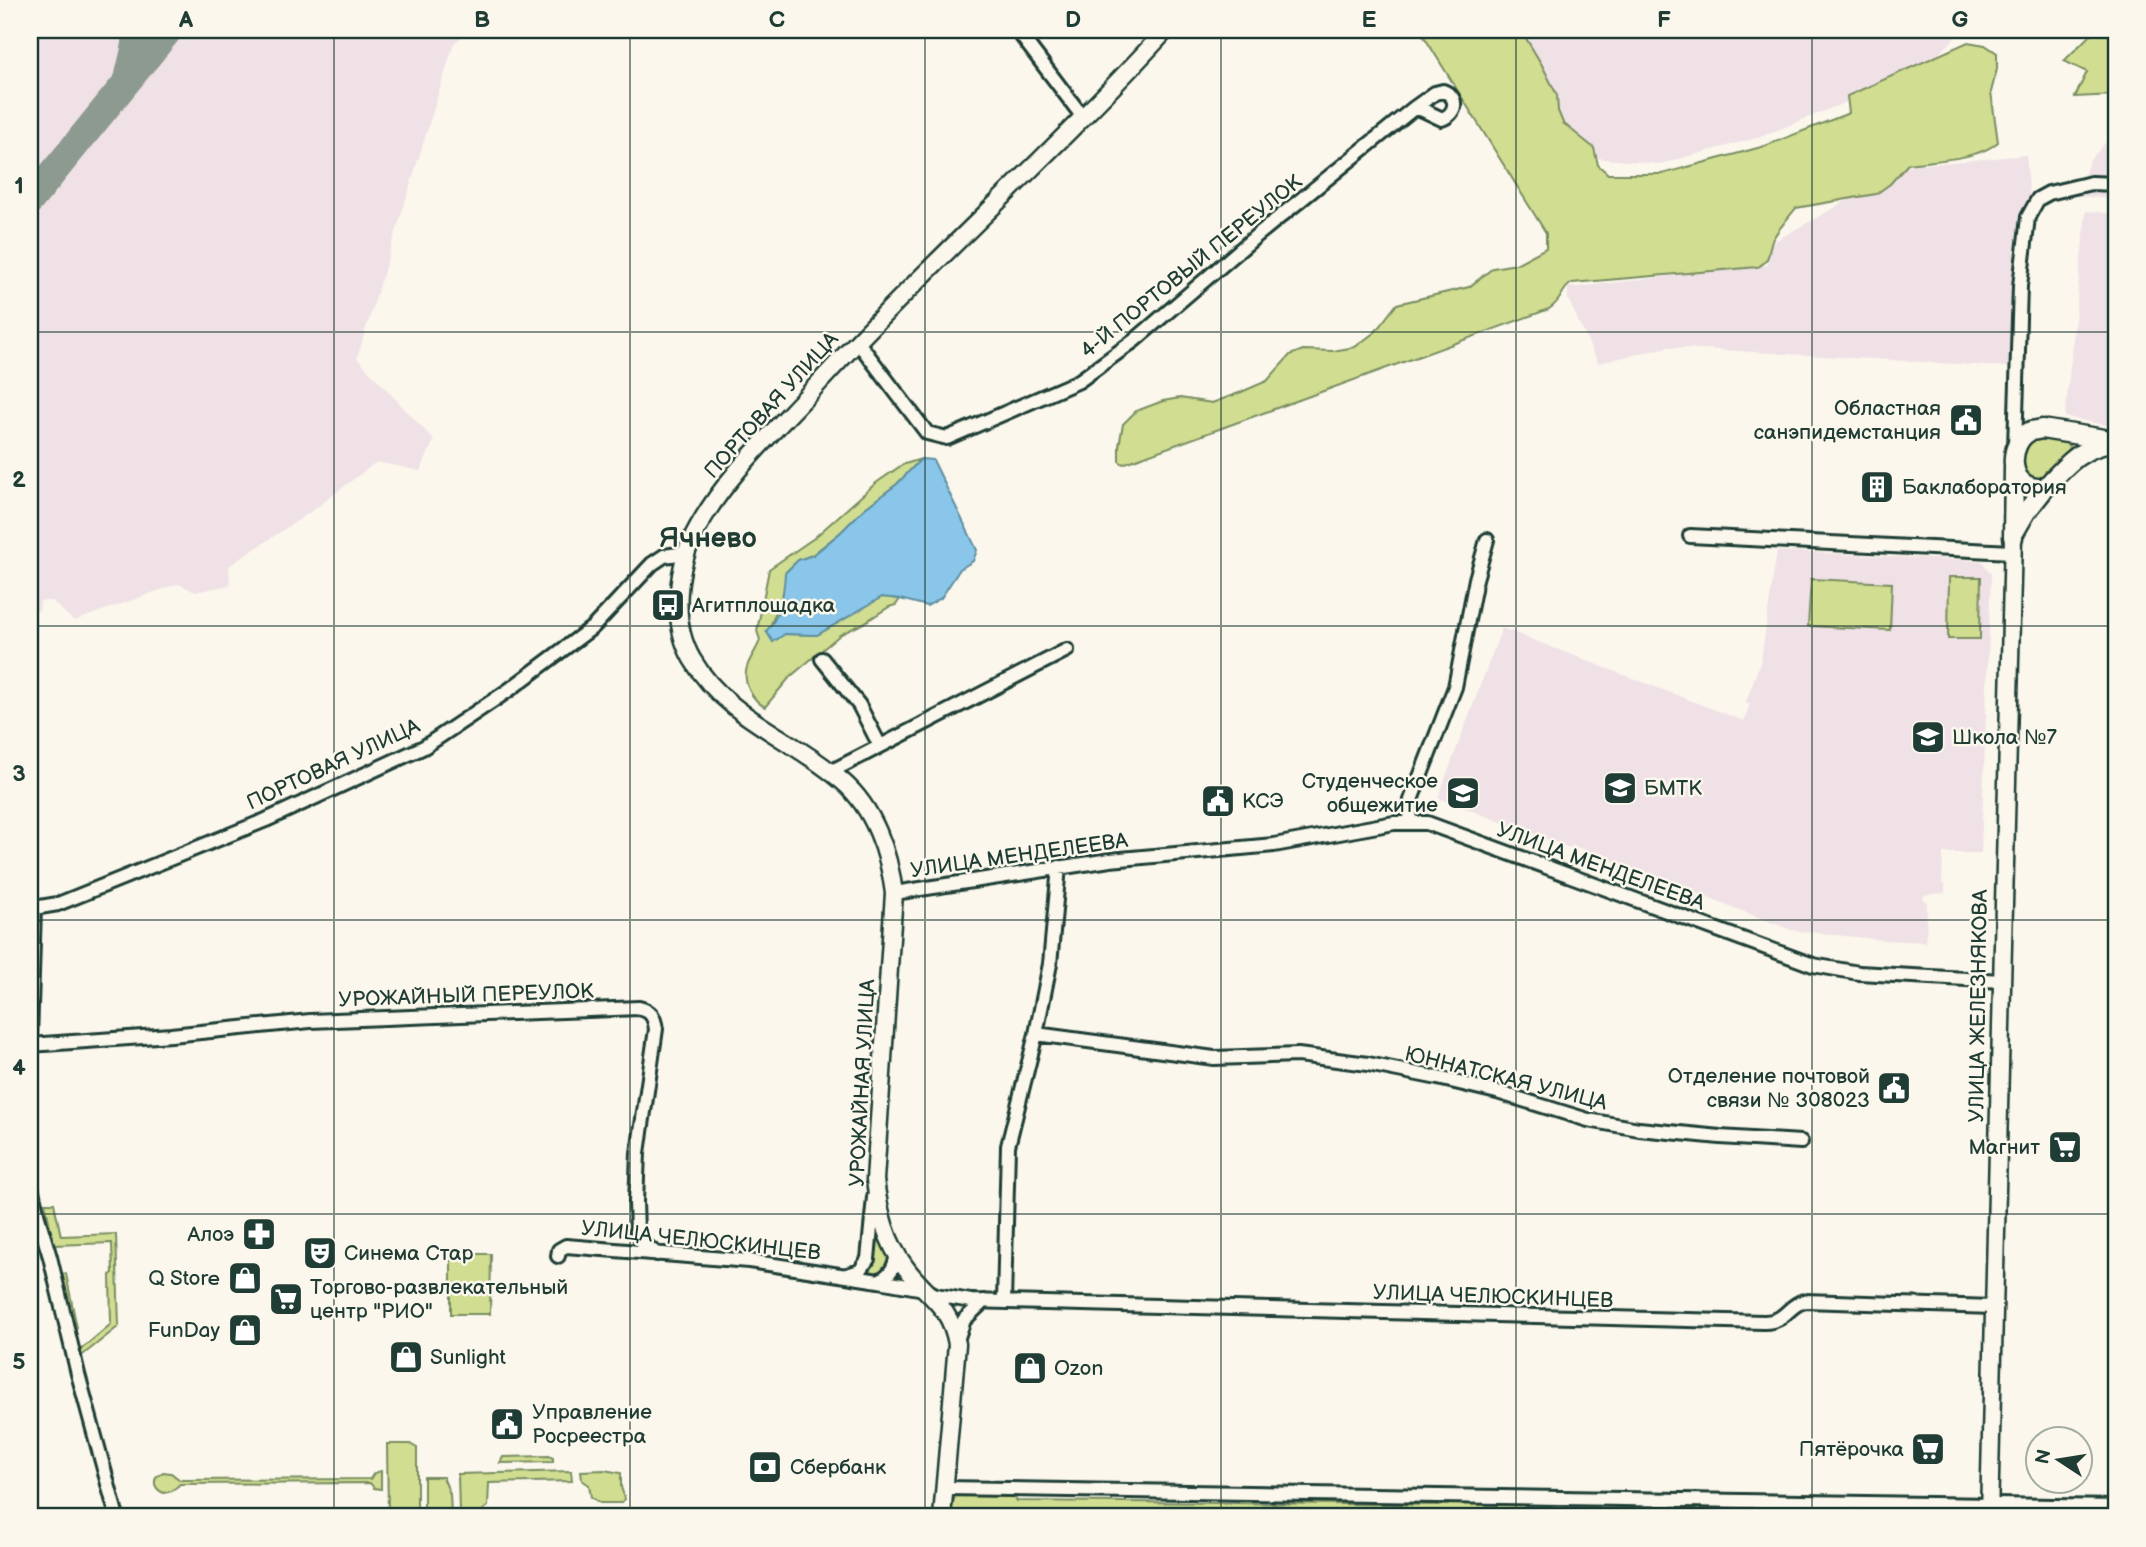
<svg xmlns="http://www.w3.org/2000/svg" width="2146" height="1547" font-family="'Balsamiq Sans',sans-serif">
<rect width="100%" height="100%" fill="#fbf7ec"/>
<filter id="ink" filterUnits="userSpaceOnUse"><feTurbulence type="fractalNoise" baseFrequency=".0143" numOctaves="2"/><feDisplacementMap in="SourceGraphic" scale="14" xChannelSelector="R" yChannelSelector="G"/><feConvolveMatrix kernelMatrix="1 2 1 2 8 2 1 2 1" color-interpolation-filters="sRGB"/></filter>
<g filter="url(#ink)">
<path fill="#efe1e6" d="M30 30H470L454 43 357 358 434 440 420 471 378 462 375 463 313 510 229 566 230 585 195 592 182 585 177 584 74 621 52 601H40L39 611 30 610Z
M1509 30H2024L1958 35 1920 72 1760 137 1660 164 1595 158 1551 122Z
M2107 141H2116V199L2076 196 2090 160Z
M2026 155 2030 200 2015 244 2008 367 1668 347 1598 363 1568 299V288L1768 265 1766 246 1909 166Z
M2086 211 2116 214V427L2065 417Z
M1777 551 1982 561 1991 574 1981 853H1943L1942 884H1945V893L1924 895 1923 900 1927 901 1926 942 1883 940 1791 930 1572 845 1570 848 1438 798 1502 628 1744 721 1750 704 1746 702 1761 660Z"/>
<path fill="#d1dd90" stroke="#788d62" stroke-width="2" d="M1420 30H1521L1542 65 1557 95 1558 111 1563 123 1594 148 1598 165 1608 174H1662L1765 146 1849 113 1847 96 1968 42 1985 45 1997 53V69L1991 92 1998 142C1978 160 1934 160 1908 164L1890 184 1876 194 1796 208C1789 217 1780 227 1774 237 1766 249 1774 258 1758 267L1572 283C1560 290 1564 299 1549 309L1123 464 1119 461V446L1123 424 1136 411 1163 401 1180 398 1212 403 1239 393 1267 381 1290 355 1303 350 1333 351 1355 347 1375 332 1397 304 1469 287 1493 268 1516 264 1546 248V233Z
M2095 30H2116V95L2075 97 2087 72 2064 61Z
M2033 437 2066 441 2069 446 2068 455 2042 483 2024 476 2021 453Z
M921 459 897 484 864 509 841 532 812 555 798 560 785 573V588L770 627 785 634 817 635 882 597 900 599 896 605 889 607 862 624 841 634 790 677 765 707C752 700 742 682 747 667 750 657 757 650 760 640L757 631 769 569 814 538 876 483 902 465Z
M1949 577H1981L1980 639H1948Z
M1811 579 1892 583 1890 630 1808 626Z
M45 1203H54L61 1236 116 1234 119 1326 79 1358 78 1352 111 1324 110 1275 113 1273 112 1243 54 1245Z
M875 1238 881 1239 892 1260 888 1269 875 1276 870 1273 868 1270Z
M451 1254H491L490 1314H451Z
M60 1273 66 1274 77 1328 73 1333Z
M387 1444H410L417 1448V1517H392L388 1514Z
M549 1456 553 1458V1462L500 1463 503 1457Z
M604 1470 621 1473V1487L625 1499 621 1503H600L591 1497 589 1485 582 1480 581 1471Z
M381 1471V1489L374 1488 370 1483 180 1484 172 1491 164 1493C156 1490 153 1484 156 1477L163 1472 171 1473 180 1480 370 1479 374 1473Z
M571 1471 572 1481 489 1483 488 1506 480 1513H459L458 1474Z
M424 1477H443L450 1494 451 1513H424Z
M1010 1491 1017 1501 1448 1505 1452 1497 1565 1499V1508L1745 1511V1517H949L956 1493Z
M1949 1505 1966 1510 1970 1517H1794L1793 1512 1948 1515Z
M636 1513 641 1517H488L493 1515Z"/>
<path fill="#89c6e9" stroke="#5f8fa1" stroke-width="2" d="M921 459 933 460 977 550 973 561 960 569 941 598 927 606 900 599 882 597 817 635 785 634 773 642 766 631C780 618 784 592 785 573L798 560 813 555 841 532 864 509 897 484Z"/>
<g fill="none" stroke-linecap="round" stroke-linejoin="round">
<path stroke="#8d9a90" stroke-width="28" d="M129 75 136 45 134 30
M30 201 169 30"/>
<g stroke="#1f3d34" stroke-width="18">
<path id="minor" d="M1017 30 1082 116
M857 341 927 433 947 438 1079 381 1135 340 1255 237 1414 108 1435 93 1443 91C1459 97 1457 113 1442 119L1423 110 1414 108
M2015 447 2020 286 2028 217 2038 199 2049 193 2091 183 2116 184
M1690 536 2012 552
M822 659 859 705 880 746
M830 772 1067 650
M1410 823 1411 800 1455 687 1476 579 1487 540
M894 893 1110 860 1274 845 1394 823H1427L1813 965 1859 973 2002 981
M1036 1034 1214 1058 1298 1055 1368 1064 1438 1078 1497 1092 1588 1120 1639 1129 1720 1137 1801 1142
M30 1040 34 908 58 904 266 820 424 747 509 690 593 627 652 564 664 556 686 553
M30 1045 171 1035 310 1021 639 1008C651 1011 654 1016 656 1029L638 1153 636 1202 637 1231 644 1244 657 1254
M30 1182 39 1221 50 1257 78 1374 117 1517
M558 1256 559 1250 566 1246 749 1261 879 1281 924 1289 936 1295 971 1301 1764 1322C1786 1322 1787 1306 1804 1301L1994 1307
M847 1275 860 1271 868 1259 874 1197
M879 1281C891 1274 894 1268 897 1255
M1004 1302 1008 1146 1036 1034 1050 964 1059 867
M957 1340 964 1320 984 1301
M944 1488 2116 1507"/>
</g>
<g stroke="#1f3d34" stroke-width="21">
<path id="tertiary" d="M942 1517 957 1344C950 1304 928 1298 906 1268 886 1242 879 1212 875 1180L894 893C889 853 874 808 842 781 793 738 726 718 692 659 670 621 677 564 698 527 728 473 775 431 816 386 928 264 1054 153 1166 30
M1989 1517 2013 537"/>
</g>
<g stroke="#1f3d34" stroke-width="23">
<path id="secondary" d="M2116 441 2042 429C2039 430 2035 430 2031 431 2007 441 2005 492 2045 488 2067 464 2082 446 2116 442
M2015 531 2026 512 2045 488
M2013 537 2014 468"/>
</g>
<use href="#minor" stroke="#fbf7ec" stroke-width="12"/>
<use href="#tertiary" stroke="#fbf7ec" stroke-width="16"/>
<use href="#secondary" stroke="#fbf7ec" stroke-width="18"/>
</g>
</g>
<path fill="none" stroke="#1f3d34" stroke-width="2" stroke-opacity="0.55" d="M334 30V1517M630 30V1517M925 30V1517M1221 30V1517M1516 30V1517M1812 30V1517M30 332H2116M30 626H2116M30 920H2116M30 1214H2116"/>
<defs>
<g id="civic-square" transform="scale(1.75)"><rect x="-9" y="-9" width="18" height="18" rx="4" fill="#1f3d34" stroke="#fbf7ec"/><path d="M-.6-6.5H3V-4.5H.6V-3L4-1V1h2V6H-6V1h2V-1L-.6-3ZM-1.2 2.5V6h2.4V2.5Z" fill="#fff"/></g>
<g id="building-square" transform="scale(1.75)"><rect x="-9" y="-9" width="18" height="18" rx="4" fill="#1f3d34" stroke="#fbf7ec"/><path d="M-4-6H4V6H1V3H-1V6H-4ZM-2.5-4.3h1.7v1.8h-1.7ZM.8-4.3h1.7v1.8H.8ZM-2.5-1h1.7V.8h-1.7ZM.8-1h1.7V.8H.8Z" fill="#fff"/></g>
<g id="bus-square" transform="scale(1.75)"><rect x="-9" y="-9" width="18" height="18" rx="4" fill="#1f3d34" stroke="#fbf7ec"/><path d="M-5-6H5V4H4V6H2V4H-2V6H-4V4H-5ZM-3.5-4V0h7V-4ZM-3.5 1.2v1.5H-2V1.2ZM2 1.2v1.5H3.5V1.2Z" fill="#fff"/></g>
<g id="school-square" transform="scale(1.75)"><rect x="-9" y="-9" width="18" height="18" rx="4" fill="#1f3d34" stroke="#fbf7ec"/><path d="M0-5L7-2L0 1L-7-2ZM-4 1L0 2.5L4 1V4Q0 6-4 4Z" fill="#fff"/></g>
<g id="university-square" transform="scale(1.75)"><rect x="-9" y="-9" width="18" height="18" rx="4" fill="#1f3d34" stroke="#fbf7ec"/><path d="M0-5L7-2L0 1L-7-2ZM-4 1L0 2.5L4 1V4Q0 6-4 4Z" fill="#fff"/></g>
<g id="supermarket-square" transform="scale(1.75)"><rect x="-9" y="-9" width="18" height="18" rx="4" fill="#1f3d34" stroke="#fbf7ec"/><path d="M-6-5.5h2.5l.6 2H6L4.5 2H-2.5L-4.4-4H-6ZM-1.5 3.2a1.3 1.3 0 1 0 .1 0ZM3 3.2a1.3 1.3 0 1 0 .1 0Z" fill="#fff"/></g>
<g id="pharmacy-square" transform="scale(1.75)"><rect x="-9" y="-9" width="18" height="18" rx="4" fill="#1f3d34" stroke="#fbf7ec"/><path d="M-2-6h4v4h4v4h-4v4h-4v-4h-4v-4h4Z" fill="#fff"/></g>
<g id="theatre-square" transform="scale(1.75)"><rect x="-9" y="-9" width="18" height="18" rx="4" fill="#1f3d34" stroke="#fbf7ec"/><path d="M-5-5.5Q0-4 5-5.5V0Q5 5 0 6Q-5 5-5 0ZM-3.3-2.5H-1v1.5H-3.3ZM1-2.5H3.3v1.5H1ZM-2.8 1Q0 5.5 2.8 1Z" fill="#fff"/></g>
<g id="shop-square" transform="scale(1.75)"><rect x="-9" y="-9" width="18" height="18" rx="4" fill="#1f3d34" stroke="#fbf7ec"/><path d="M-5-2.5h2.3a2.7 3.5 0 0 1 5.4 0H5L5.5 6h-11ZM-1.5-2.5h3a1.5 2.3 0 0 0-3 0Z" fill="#fff"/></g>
<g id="bank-square" transform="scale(1.75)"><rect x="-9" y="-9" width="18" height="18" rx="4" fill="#1f3d34" stroke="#fbf7ec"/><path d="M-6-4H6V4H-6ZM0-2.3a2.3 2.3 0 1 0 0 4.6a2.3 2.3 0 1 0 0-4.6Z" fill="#fff"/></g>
</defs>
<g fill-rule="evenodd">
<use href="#civic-square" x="1966" y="420"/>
<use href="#building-square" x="1877" y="487"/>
<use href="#bus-square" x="668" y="605"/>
<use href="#school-square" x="1928" y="737"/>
<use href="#university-square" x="1620" y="788"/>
<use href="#university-square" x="1463" y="793"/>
<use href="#civic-square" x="1218" y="801"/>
<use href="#civic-square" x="1894" y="1088"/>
<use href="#supermarket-square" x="2065" y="1147"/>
<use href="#pharmacy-square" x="259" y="1234"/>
<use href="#theatre-square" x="320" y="1253"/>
<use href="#shop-square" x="245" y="1278"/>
<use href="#supermarket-square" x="286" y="1299"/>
<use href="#shop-square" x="245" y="1330"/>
<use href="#shop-square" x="406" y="1357"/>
<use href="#shop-square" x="1030" y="1368"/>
<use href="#civic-square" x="507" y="1424"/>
<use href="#supermarket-square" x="1928" y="1449"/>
<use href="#bank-square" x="765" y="1467"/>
</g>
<g text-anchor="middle" stroke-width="5" stroke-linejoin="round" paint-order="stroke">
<g font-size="21" fill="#1f3d34" stroke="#fbf7ec">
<text transform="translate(1191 266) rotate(-39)" y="7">4-Й ПОРТОВЫЙ ПЕРЕУЛОК</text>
<text transform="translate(771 405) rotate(-48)" y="7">ПОРТОВАЯ УЛИЦА</text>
<text transform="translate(333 764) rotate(-25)" y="7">ПОРТОВАЯ УЛИЦА</text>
<text transform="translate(1019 855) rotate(-8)" y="7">УЛИЦА МЕНДЕЛЕЕВА</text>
<text transform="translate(1601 866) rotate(20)" y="7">УЛИЦА МЕНДЕЛЕЕВА</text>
<text transform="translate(466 995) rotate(-2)" y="7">УРОЖАЙНЫЙ ПЕРЕУЛОК</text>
<text transform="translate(1978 1006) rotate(-89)" y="7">УЛИЦА ЖЕЛЕЗНЯКОВА</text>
<text transform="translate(1506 1078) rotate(14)" y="7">ЮННАТСКАЯ УЛИЦА</text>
<text transform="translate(862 1083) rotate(-87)" y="7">УРОЖАЙНАЯ УЛИЦА</text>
<text transform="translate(701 1240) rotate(6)" y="7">УЛИЦА ЧЕЛЮСКИНЦЕВ</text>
<text transform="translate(1493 1296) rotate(2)" y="7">УЛИЦА ЧЕЛЮСКИНЦЕВ</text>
</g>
<g font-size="21" fill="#1f3d34" stroke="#fbf7ec" text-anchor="start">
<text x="1941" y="415" text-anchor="end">Областная<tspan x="1941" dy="24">санэпидемстанция</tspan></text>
<text x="1902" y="494">Баклаборатория</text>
<text x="692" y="612">Агитплощадка</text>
<text x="1952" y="744">Школа №7</text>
<text x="1438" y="788" text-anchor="end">Студенческое<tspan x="1438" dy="24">общежитие</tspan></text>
<text x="1644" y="795">БМТК</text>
<text x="1242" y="808">КСЭ</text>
<text x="1870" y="1083" text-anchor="end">Отделение почтовой<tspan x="1870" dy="24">связи № 308023</tspan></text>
<text x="2040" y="1154" text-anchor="end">Магнит</text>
<text x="234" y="1241" text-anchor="end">Алоэ</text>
<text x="344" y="1260">Синема Стар</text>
<text x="220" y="1285" text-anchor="end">Q Store</text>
<text x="310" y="1294">Торгово-развлекательный<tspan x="310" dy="24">центр "РИО"</tspan></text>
<text x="220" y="1337" text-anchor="end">FunDay</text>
<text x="430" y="1364">Sunlight</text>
<text x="1054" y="1375">Ozon</text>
<text x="532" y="1419">Управление<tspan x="532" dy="24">Росреестра</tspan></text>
<text x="1904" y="1456" text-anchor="end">Пятёрочка</text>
<text x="790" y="1474">Сбербанк</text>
</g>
<g font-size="28" font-weight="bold" fill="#1f3d34" stroke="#fbf7ec">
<text x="708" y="547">Ячнево</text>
</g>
</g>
<rect width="2146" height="1547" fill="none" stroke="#fbf7ec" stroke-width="77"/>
<g transform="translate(2059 1460) rotate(282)"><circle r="33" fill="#fbf7ec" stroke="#a3ada2" stroke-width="2"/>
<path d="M0-5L12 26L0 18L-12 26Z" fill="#1f3d34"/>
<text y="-10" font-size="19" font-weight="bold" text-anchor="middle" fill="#1f3d34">N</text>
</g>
<rect x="38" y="38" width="2070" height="1470" fill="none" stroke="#1f3d34" stroke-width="2.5"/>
<g font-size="23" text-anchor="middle" font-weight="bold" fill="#1f3d34">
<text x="186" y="27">A</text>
<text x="482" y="27">B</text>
<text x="777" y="27">C</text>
<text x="1073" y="27">D</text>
<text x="1369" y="27">E</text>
<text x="1664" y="27">F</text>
<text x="1960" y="27">G</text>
<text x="19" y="193">1</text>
<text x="19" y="487">2</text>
<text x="19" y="781">3</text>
<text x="19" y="1075">4</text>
<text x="19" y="1369">5</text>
</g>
</svg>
